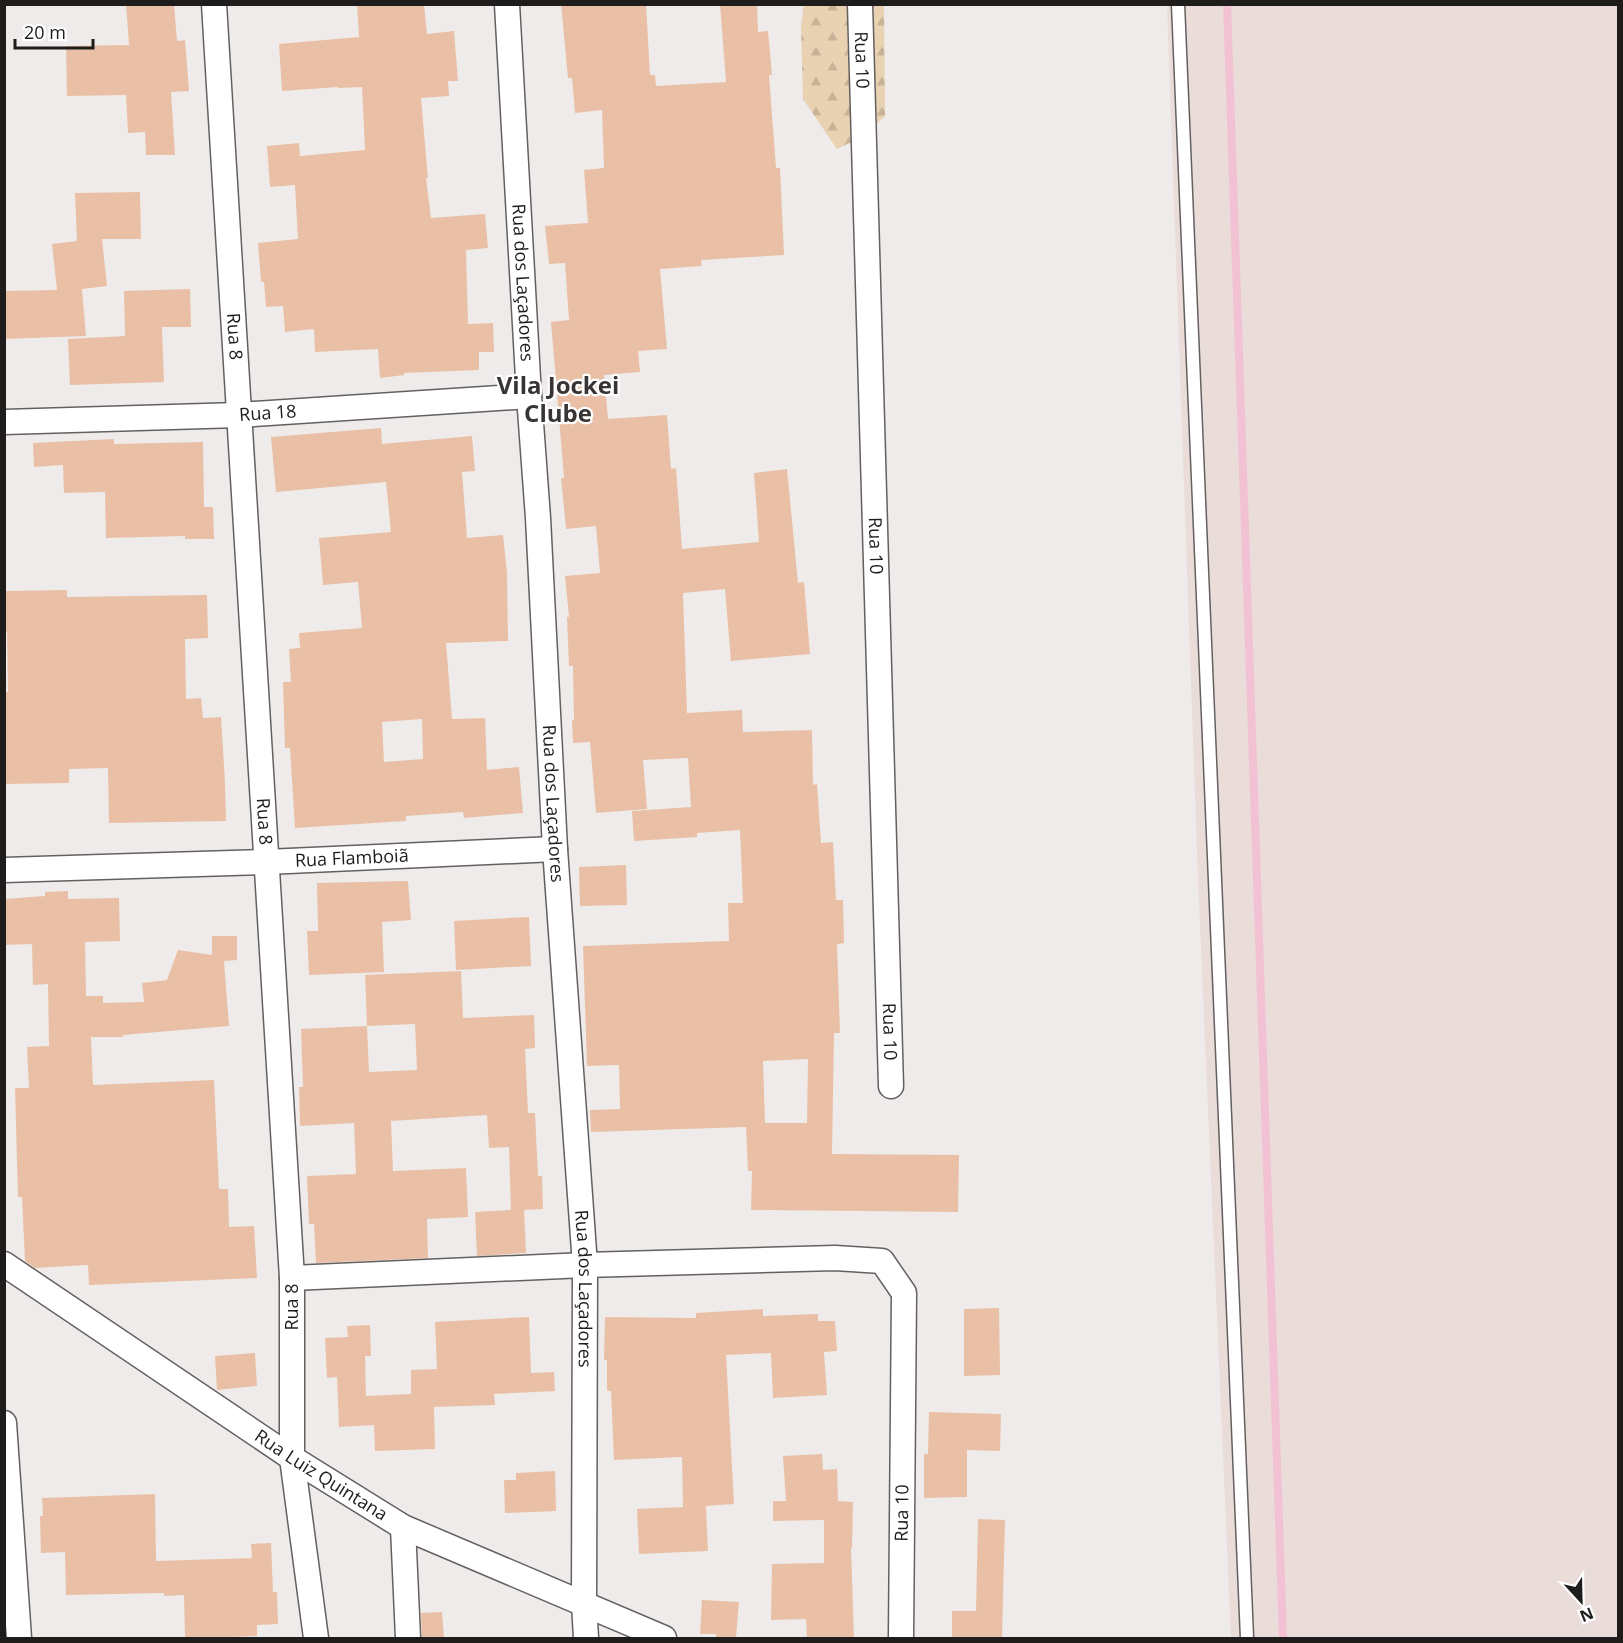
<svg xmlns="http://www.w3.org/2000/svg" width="1623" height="1643" font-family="'Open Sans',sans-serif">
<defs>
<pattern id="forest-firs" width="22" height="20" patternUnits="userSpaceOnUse" patternTransform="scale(1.5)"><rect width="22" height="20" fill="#e9d2b1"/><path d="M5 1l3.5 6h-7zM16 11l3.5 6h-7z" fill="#c7b498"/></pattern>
</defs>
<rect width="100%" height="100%" fill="#efebea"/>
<path fill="#e9dcd9" d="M1167 5H1618V1638H1231L1198 879Z"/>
<path fill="url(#forest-firs)" d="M804 5H884L885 116 864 136 837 149 803 99 801 26Z"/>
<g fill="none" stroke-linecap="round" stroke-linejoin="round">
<path stroke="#f2c2d4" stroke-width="8" d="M1227 4 1283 1638"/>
</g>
<path fill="#e9c0a5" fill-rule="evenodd" d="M126 4H174L177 41 185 40 189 91 171 92 175 155H146L145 132 128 133 126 95 67 96 66 46 129 45Z
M357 4H424L427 34 454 31 458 81H448L449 96 421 98 428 178H426L431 218 485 214 488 248 466 250 468 324 493 323 494 352H479V370L404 373V375L380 378 378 349 315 352 314 329 285 332 283 306 266 307 264 282H261L258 243 298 239 295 185 270 187 267 146 299 143 300 156 365 150 362 87 338 88V87L282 91 279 44 359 37Z
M561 4H646L650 75H655L656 86 726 82 720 4H757L758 32 768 31 772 75H769L776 168H780L784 255 701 260 702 266 660 269 667 349 638 351 640 372 604 375 608 419 667 415 671 469 676 468 682 549 759 542 754 473 787 469 798 583 804 582 810 654 731 661 725 589 683 593 687 713 742 710 743 732 812 730 813 785 817 784 821 843 833 842 836 900H843L844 943 837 944 840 1033H834L832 1154 959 1155 958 1212 751 1210 752 1171H748L746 1127 591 1132 590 1110 620 1109 619 1065 587 1066 583 946 729 941 728 903H743L740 830 697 833V837L634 841 632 811 691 807 688 758 643 760 647 809 596 813 590 742 573 743 572 720H574L573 666H569L567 617H569L565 576 600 573 596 526 566 529 561 478H564L551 322 569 320 565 263 549 264 545 226 588 223 584 170 604 168 602 110 575 113 572 78H568ZM808 1059 807 1123H765L763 1061Z
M140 192 141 239H102L107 286 82 289 86 336 4 339V291L57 290 52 244 77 241 75 193Z
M190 289 191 327H162L164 382 70 385 68 339 125 336 124 291Z
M381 428 382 444 472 436 475 471 462 472 467 538 503 535 507 573 508 641 446 643 452 719 485 718 487 770 519 767 523 813 464 818 463 812 406 816V821L295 828 290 748H285L283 682H291L289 649 300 648 299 633 362 628 358 582 323 585 319 538 391 532 386 482 276 492 271 437ZM422 719 423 759 384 762 382 722Z
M114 439V444L203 442 204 507H213L214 539H185V536L106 538 105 492 64 493 63 465 34 467 33 443Z
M67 590V597L207 595 208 638 185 639 186 699 201 698 203 718 221 717 225 782 226 821 109 823 108 768 69 769V783L4 784V692H8L7 632 4 633V591Z
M626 865 627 905 580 906 579 867Z
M408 881 411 920 382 922 384 972 309 975 307 931H318L317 883Z
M68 891V899L119 898 120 941 85 942 86 996H103V1003L144 1002 142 983 167 980 178 950 212 955V936H237V960L224 961 229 1026 123 1035V1037H91L93 1085 214 1080 219 1189H228L229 1227 254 1226 257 1278 89 1285 88 1265 35 1268 25 1261 22 1197H18L15 1088H29L27 1047 49 1046 48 984 33 985 32 944 4 945V899L45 896V892Z
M529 917 531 966 456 970 454 921Z
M461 971 463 1018 534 1015 535 1048 525 1049 528 1113H535L538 1176H542L543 1209 524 1210 526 1253 477 1256 475 1212 511 1210 509 1147 489 1148 487 1115 391 1121 393 1171 466 1168 468 1217 427 1219 428 1258 316 1263 314 1224H309L307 1176 356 1174 354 1123 300 1126 299 1087H303L301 1029 367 1026 365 975ZM415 1024 417 1070 369 1072 367 1026Z
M999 1308 1000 1375 964 1376V1309Z
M763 1309V1316L818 1314V1321H835L837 1351 824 1352 827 1395 773 1398 771 1353 726 1355 734 1504 706 1506 708 1551 639 1554 637 1509 683 1507 682 1457 614 1460 611 1391H607V1360H604L605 1317 696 1318V1313Z
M529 1317 531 1373 554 1372 555 1391 494 1394 495 1405 434 1407 435 1449 375 1451 374 1425 339 1427 337 1377 327 1378 325 1338 348 1337 347 1326 370 1325 371 1356H365L366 1396 411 1394V1370L437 1369 435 1322Z
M255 1353 257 1386 217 1390 215 1356Z
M929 1412 1001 1414 1000 1451 967 1450V1497L924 1498V1454H928Z
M822 1454 823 1470 837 1469 838 1501 853 1502 852 1548H851L854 1638H807L806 1619 771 1620 772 1564 824 1563V1520L773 1521V1501H786L783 1456Z
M555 1471 556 1511 505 1513 504 1480H516V1473Z
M155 1494 156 1561 252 1558 251 1544 271 1543 273 1592H277L278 1624 257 1625V1636L227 1637V1638H185L184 1595 164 1596V1593L66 1595 65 1552 41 1553 40 1516H43L42 1498Z
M978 1519 1005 1520 1002 1638H952V1611H976Z
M702 1600 739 1602 736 1638H716V1634H700Z
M442 1612 444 1638H422L421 1613Z"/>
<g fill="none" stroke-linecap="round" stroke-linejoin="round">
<g stroke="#646060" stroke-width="15">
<path id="service" d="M1178 4 1247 1638"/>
</g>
<g stroke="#646060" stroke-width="27">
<g id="minor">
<path id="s1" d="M214 4 292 1278V1458L316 1638"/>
<path id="s2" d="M507 4 529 396 538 518 555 849 585 1265 584 1603 586 1638"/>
<path id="s3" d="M860 4 891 1086"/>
<path id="s4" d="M4 422 239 415 529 396"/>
<path id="s5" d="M4 870 266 862 555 849"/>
<path id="s6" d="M4 1264 292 1458 403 1527 664 1638"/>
<path d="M292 1278 585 1265 835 1258 882 1261 904 1293 901 1638"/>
<path d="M4 1423 19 1638"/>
<path d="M403 1527 408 1638"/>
</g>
</g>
<use href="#service" stroke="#fff" stroke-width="12"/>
<use href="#minor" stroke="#fff" stroke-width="24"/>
</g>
<g text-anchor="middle" stroke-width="4.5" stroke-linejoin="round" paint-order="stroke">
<g font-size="18" fill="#1e1d1c" stroke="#fff">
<text dy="6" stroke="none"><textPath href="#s3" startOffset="56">Rua 10</textPath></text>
<text dy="6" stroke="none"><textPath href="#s2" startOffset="279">Rua dos Laçadores</textPath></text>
<text dy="6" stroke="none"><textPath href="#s1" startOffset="333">Rua 8</textPath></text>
<text dy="6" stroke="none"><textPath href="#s4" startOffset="264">Rua 18</textPath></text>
<text dy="6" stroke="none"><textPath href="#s3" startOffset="542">Rua 10</textPath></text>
<text dy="6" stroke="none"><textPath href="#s2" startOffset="801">Rua dos Laçadores</textPath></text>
<text dy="6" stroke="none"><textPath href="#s1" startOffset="819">Rua 8</textPath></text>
<text dy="6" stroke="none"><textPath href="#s5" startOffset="348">Rua Flamboiã</textPath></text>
<text dy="6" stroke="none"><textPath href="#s3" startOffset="1028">Rua 10</textPath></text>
<text dy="6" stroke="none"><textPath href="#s2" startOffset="1287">Rua dos Laçadores</textPath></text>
<text transform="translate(292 1307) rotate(-90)" y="6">Rua 8</text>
<text dy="6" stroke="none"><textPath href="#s6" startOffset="381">Rua Luiz Quintana</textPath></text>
<text transform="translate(902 1513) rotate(-89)" y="6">Rua 10</text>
</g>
<g font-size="24" font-weight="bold" fill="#373433" stroke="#fff">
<text x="558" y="394">Vila Jockei<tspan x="558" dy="28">Clube</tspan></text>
</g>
</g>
<rect width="1623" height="1643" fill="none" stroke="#1e1d1c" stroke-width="12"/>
<g transform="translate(1581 1601) rotate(158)" stroke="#ffffff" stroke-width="4.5" paint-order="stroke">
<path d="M0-4.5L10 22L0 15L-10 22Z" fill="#1e1d1c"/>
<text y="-9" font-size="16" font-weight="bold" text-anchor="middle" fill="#1e1d1c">N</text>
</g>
<path d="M15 39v9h78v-9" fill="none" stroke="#1e1d1c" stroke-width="3"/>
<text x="24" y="39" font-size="18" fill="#1e1d1c" stroke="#ffffff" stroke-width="4.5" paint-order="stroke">20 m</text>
</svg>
